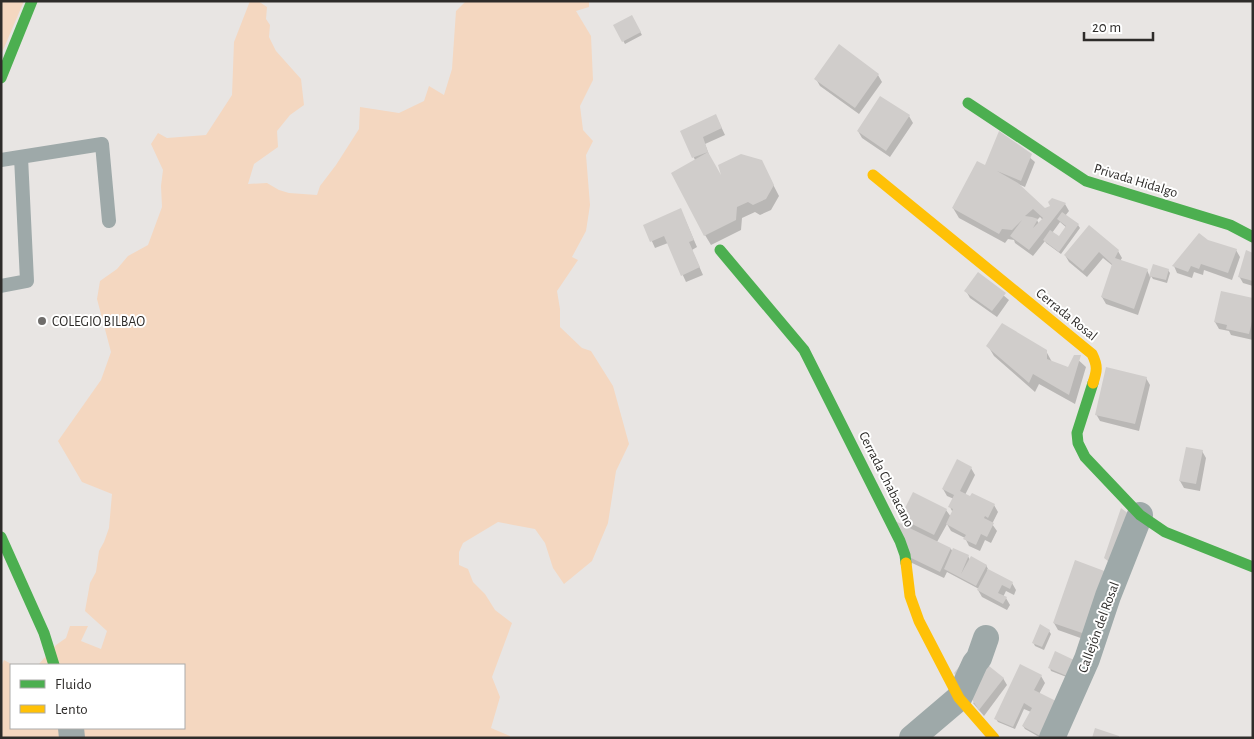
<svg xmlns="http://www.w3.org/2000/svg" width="1254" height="739" font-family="'Alegreya Sans',sans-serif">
<rect width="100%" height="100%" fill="#e8e5e3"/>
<path fill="#f4d7c0" d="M1 1H24L1 55Z
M250 1H258L267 7 266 19 270 25 269 37 276 51 301 79 304 105 290 115 277 131 278 147 254 164 248 184 267 183 279 190 289 193 317 195 320 186 336 165 359 129 360 107 399 113 424 101 429 86 444 95 452 69 456 11 466 1H589V7L576 11 591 36 593 80 580 106 583 130 593 141 586 155 590 205 586 231 572 257 578 260 557 291 560 309V327L582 348 591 351 613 386 629 444 616 471 608 523 592 561 564 584 553 568 545 543 535 529 498 522 463 543 459 552V565L468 569 473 582 485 594 495 610 512 623 492 677 500 697 491 728 510 736V738H1V667L4 660 13 665H11V728H184V665H38L56 645 66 638 70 626H88L81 641 101 649 107 631 85 611 90 583 96 572 99 551 104 542 109 528 112 494 82 482 58 441 101 380 111 352 97 299 100 281 117 269 128 256 148 245 162 207 161 186 163 170 151 144 158 133 167 138 206 135 232 95 234 42Z"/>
<path fill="#0003" fill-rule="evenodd" d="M632 17 642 35 625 44 615 26Z
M840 46 878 75 882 82 859 114 820 86 816 79Z
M716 116 725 135 705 144 711 160 723 180 761 161 779 196 771 210 760 215 755 212 742 218 741 230 711 245 705 235 695 160 682 131Z
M909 116 913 123 890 157 862 138 858 131Z
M1000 132 1035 162 1025 187 1018 184 1045 210 1065 204 1069 211 1065 216 1078 225 1080 228 1061 254 1046 243 1045 241 1033 256 1015 243 1014 240 1008 239 1005 243 959 218 953 208 986 167ZM1040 217 1043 220 1039 224 1037 220ZM1060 222 1067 228 1060 238 1052 233Z
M684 217 697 247 692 250 703 275 686 282 668 243 655 248 645 226Z
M1090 227 1118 251 1122 258 1120 261 1147 270 1150 277 1154 265 1168 270 1170 273 1167 283 1153 279 1151 276 1138 315 1106 304 1102 297 1113 266 1103 258 1087 277 1069 262 1065 255Z
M1208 241 1236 250 1240 257 1232 280 1204 270 1203 275 1194 272 1192 278 1177 273 1174 266Z
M1253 254V286L1243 283 1239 276Z
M978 274 1009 300 997 317 970 298 966 291Z
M1253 299V340L1231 335 1229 331 1219 329 1215 322Z
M988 346 1046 351 1052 362 1069 368 1075 357 1086 367 1075 404 1039 384 1035 392 994 356Z
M1146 378 1150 385 1139 431 1100 421 1096 414Z
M1202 451 1206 458 1200 491 1184 488 1180 481Z
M971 468 975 475 965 495 994 505 998 512 992 524 997 531 991 543 985 540 980 551 969 546 965 538 951 531 947 524 937 542 951 549 953 552 968 556 970 560 986 565 988 569 987 570 1012 583 1016 590 1014 595 1006 591 1003 597 1006 598 1010 605 1007 610 982 597 978 590 979 589 947 572 944 578 910 562 901 518 946 510 951 517 953 513 950 507 954 499 947 496 943 489Z
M1075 562 1089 641 1058 630 1054 623Z
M1049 631 1051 634 1044 650 1035 646 1033 642Z
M1056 653 1069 678 1051 671 1050 668Z
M1041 676 1045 683 1039 694 1041 738 1025 729 1023 726 1031 712 1024 709 1015 729 998 722 996 719Z
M1003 678 1007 685 984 716 973 703Z"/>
<path fill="#d0cdcb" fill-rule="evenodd" d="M632 15 641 32 622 42 613 25Z
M839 44 879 74 855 108 814 79Z
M880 96 910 115 886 151 857 131Z
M716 114 722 128 703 137 708 152 692 158 680 131Z
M999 131 1032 154 1021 181 997 171 1018 183 1045 208 1050 206 1048 202 1052 198 1066 203 1029 250 1010 236 1022 220 1012 230 1002 229 999 234 952 208 977 161 985 165ZM1033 209 1043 218 1033 228 1038 219 1032 217 1025 216Z
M708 152 721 175 718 165 741 154 762 160 774 185 766 199 753 205 748 202 737 207 736 220 704 236 671 173Z
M681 208 694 240 689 242 700 267 681 276 664 236 650 242 643 225Z
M1062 212 1079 224 1059 252 1043 240 1050 230 1059 236 1066 226 1057 219Z
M1089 225 1119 250 1115 258 1148 269 1134 309 1101 297 1112 264 1099 252 1083 271 1064 255Z
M1199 233 1208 240 1237 249 1228 273 1201 264 1199 269 1191 266 1188 272 1172 266Z
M1246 250 1253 253V281L1238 277Z
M1153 264 1169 269 1166 280 1149 276Z
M978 272 1006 293 992 311 964 291Z
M1221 291 1253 298V318L1249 334 1226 329 1227 325 1214 322Z
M1002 323 1047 350V359L1068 367 1074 355H1081L1069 395 1033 374 1029 383 986 346Z
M1106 367 1147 377 1135 424 1095 415Z
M1186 447 1203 450 1196 484 1179 481Z
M957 459 972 467 960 491 970 496 972 493 995 504 988 518 985 516 984 518 994 523 987 537 981 534 976 545 963 539 966 535 946 524 953 509 948 507 954 495 942 489Z
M913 492 947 509 934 535 900 518Z
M1121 508 1133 517 1116 567 1104 558Z
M891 519 951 548 940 572 905 555Z
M953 548 969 555 961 574 971 556 987 565 976 586 944 569Z
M1075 560 1107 572 1085 634 1053 623Z
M988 569 1013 582 1010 589 1002 585 998 593 1007 597 1003 604 977 590Z
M1040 624 1050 630 1042 647 1032 643Z
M1055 651 1074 660 1067 676 1048 668Z
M967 657 979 658 1004 678 979 710 954 673Z
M1020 664 1042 675 1034 690 1060 703 1042 737 1022 726 1032 708 1024 703 1013 727 994 719Z
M1095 728 1119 736V738H1092Z"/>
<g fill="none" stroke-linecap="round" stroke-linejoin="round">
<path stroke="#9ea9a9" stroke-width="14" d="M1 160 102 144 109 221
M1 286 27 281 21 157"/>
<path stroke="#9ea9a9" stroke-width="26" d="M71 728 72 738
M912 738 959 698 975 663 979 658 986 638
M1052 738 1087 659 1108 596 1140 515"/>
<path stroke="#4caf50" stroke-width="11" d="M1 78 32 1
M968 103 1086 181 1230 225 1253 237
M720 250 804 350 900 541 905 555 906 563
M1093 383 1077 433 1078 443 1085 457 1140 515 1165 532 1253 567
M1 537 44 633 54 665"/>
<path stroke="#ffc107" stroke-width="11" d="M873 175 1092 354C1098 366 1097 371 1093 383
M906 563 910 596 919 621 959 698 994 738"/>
</g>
<circle fill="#6f6d6b" stroke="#fff" stroke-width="2" cx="42" cy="321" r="5"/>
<g text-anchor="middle" stroke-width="4" stroke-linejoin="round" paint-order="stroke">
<g font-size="14" fill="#2e2c2a" stroke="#fff">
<text transform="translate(1136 180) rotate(17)" y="5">Privada Hidalgo</text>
<text transform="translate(1067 314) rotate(39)" y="5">Cerrada Rosal</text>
<text transform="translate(887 479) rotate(63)" y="5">Cerrada Chabacano</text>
<text transform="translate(1098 627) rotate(-70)" y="5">Callejón del Rosal</text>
</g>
<g font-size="14" fill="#2e2c2a" stroke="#fff" text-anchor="start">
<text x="52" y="326">COLEGIO BILBAO</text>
</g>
</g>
<rect width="1254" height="739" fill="none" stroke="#2e2c2a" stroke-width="5"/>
<rect x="10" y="664" width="175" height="65" fill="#ffffff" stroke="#ababaa"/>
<rect x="20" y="680" width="25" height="8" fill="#4caf50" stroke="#ababaa"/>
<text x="55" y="689" font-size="15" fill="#2e2c2a">Fluido</text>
<rect x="20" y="705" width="25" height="8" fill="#ffc107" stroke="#ababaa"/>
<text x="55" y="714" font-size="15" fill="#2e2c2a">Lento</text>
<path d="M1084 32v8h69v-8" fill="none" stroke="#2e2c2a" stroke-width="2.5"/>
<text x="1092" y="32" font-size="15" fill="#2e2c2a" stroke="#ffffff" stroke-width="4" paint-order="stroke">20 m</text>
</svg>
